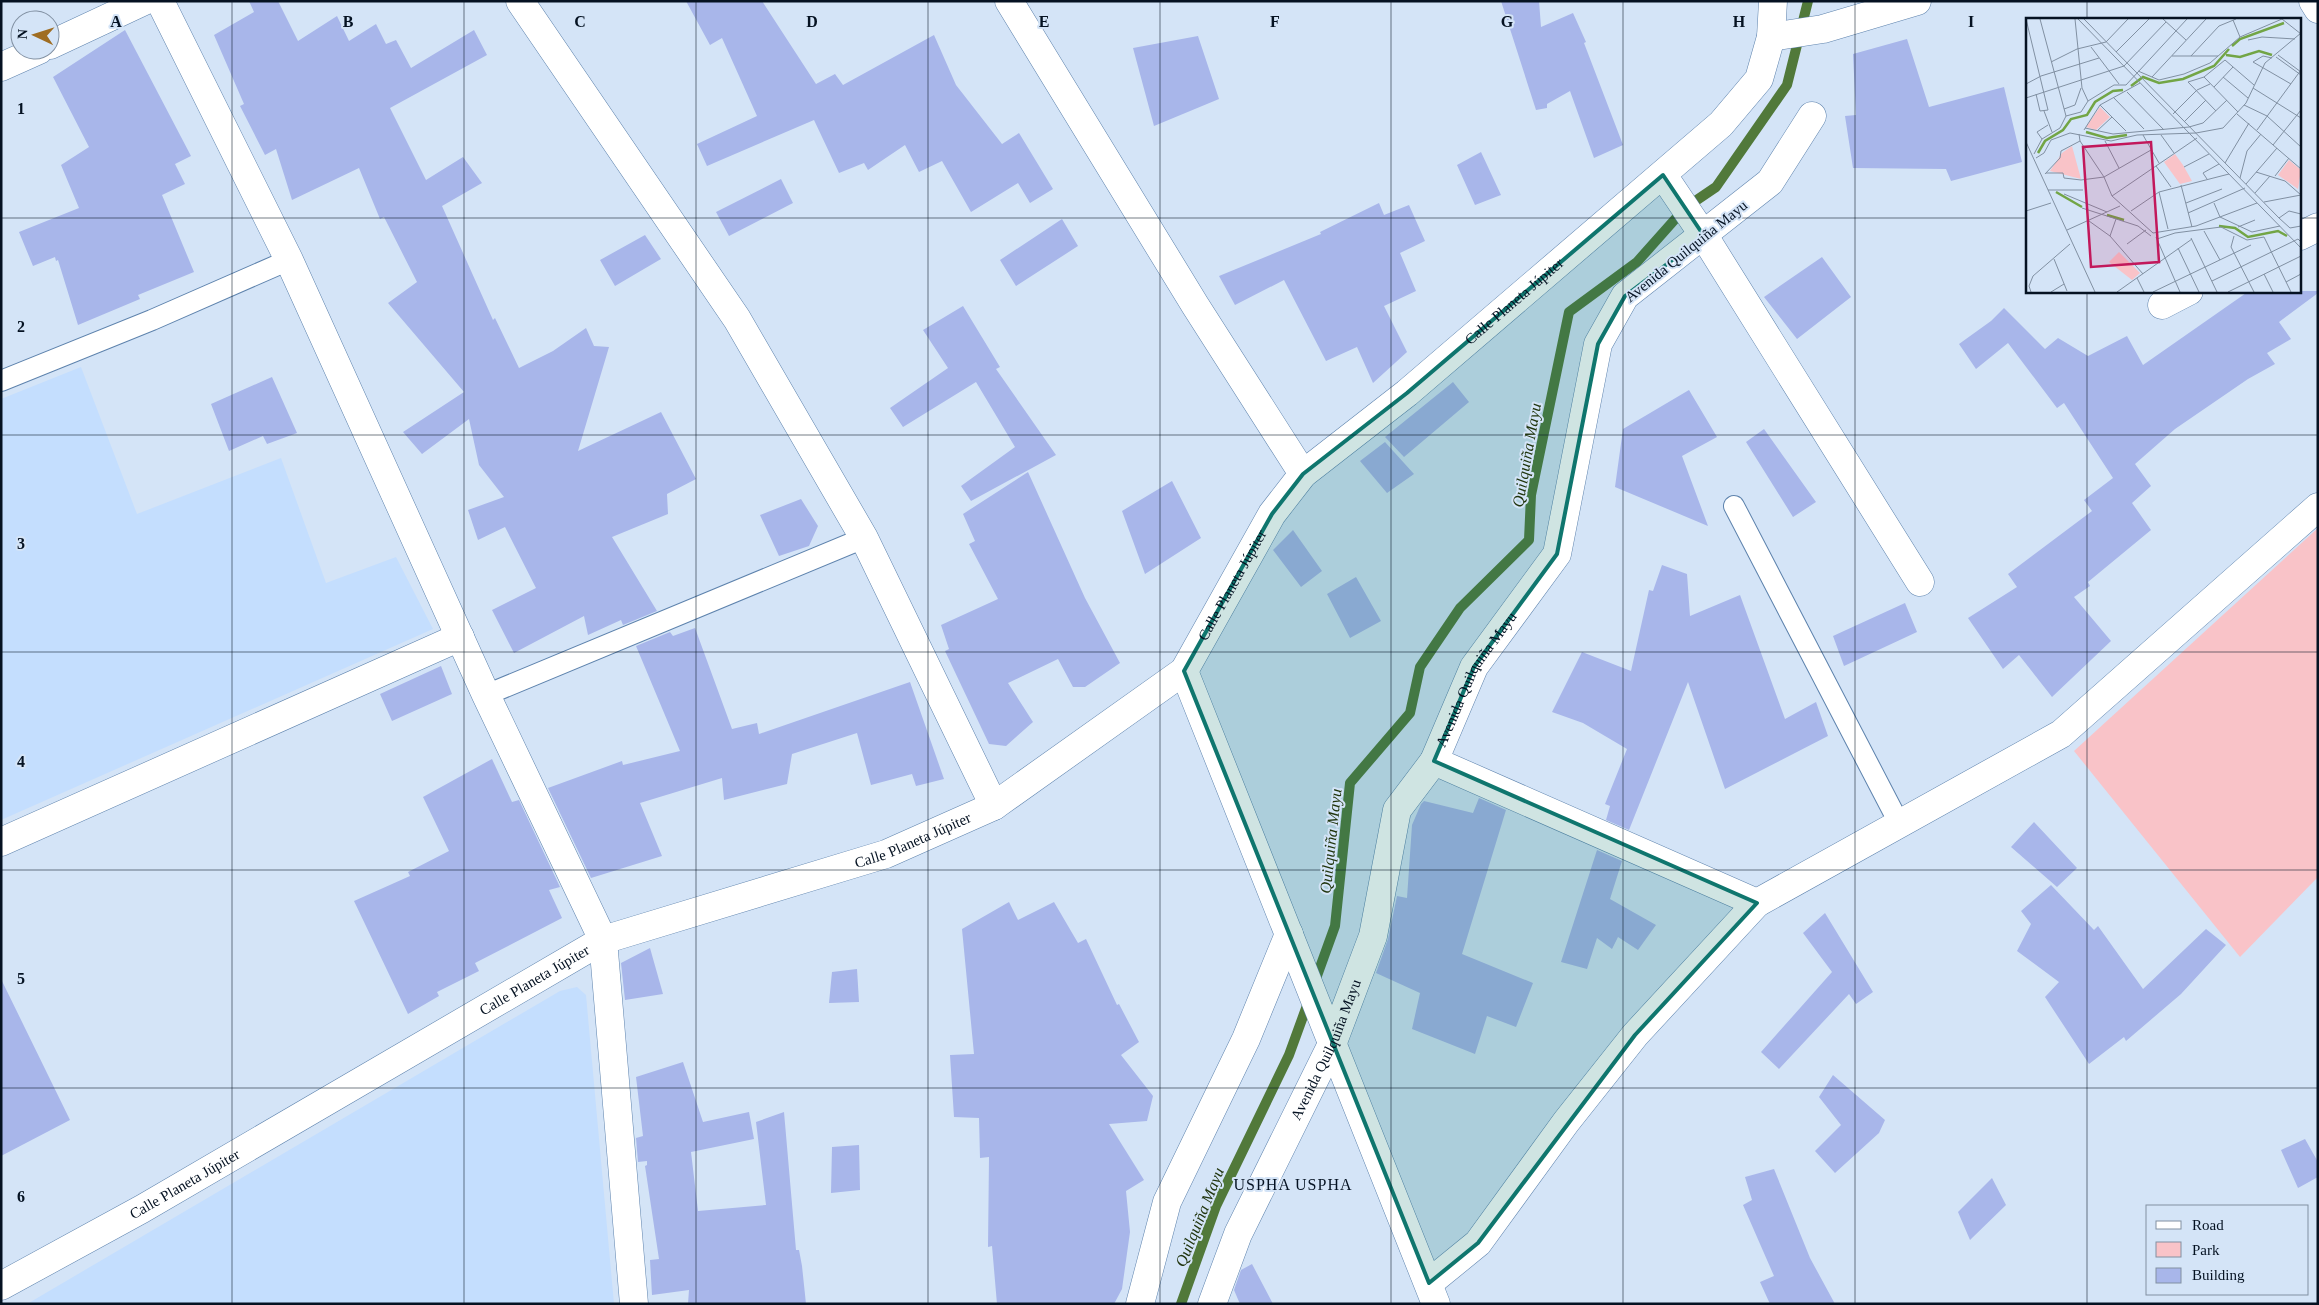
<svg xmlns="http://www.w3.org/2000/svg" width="2319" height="1305" font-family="Georgia,serif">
<rect width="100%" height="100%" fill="#d4e4f7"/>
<path fill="#c4defe" d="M81 367 137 514 281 458 326 583 396 557 433 629 1 820V399Z
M577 987 586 995 614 1304H27L560 991Z"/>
<path fill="#f9c3c8" d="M2318 528V877L2240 957 2074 751Z"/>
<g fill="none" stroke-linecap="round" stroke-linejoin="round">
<path stroke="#51793a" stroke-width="10" d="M1314 984 1335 926 1350 783 1410 713 1420 667 1460 608 1529 540 1531 495 1569 312 1637 262 1685 208 1716 187 1787 85 1808 1
M1181 1304 1216 1206 1289 1055 1309 1000"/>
</g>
<path fill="#a8b6ea" d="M249 1H278L298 41 337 16 349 41 376 24 386 44 396 40 411 68 474 30 487 55 390 108 426 180 463 157 482 183 442 206 493 320 495 318 519 368 553 351 586 328 594 346 609 347 578 451 661 412 696 479 667 494 668 514 612 537 657 611 623 625 621 620 588 635 584 616 514 653 492 610 536 588 505 527 478 540 468 510 504 497 479 465 469 419 422 454 403 432 464 392 388 303 417 282 384 217 380 219 359 168 292 200 276 149 265 155 240 106 244 104 214 35 254 12Z
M686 1H762L816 84 835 74 843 85 934 35 956 85 1002 144 1019 133 1053 189 1030 203 1018 183 971 212 942 161 919 172 905 145 868 170 864 163 839 173 814 120 707 166 697 144 757 116 722 38 710 45Z
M1501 1H1539L1541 27 1573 13 1586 42 1584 43 1623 145 1594 158 1570 91 1547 104V108L1536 110Z
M125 30 191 156 175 164 185 184 162 195 194 272 138 295 140 299 78 325 58 260 56 261 55 257 33 266 19 232 79 208 61 165 89 147 53 77Z
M1198 36 1219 99 1154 126 1133 48Z
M1907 39 1929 107 2004 87 2022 162 1951 181 1946 169 1853 168 1845 116 1856 115 1853 54Z
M1481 152 1501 195 1475 205 1457 165Z
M781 179 793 203 729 236 716 212Z
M1379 203 1384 215 1409 205 1425 241 1400 253 1416 291 1384 306 1407 352 1373 383 1357 347 1326 361 1284 280 1235 305 1219 276 1321 234 1320 232Z
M1062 219 1078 246 1016 286 1000 260Z
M645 235 661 259 615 286 600 260Z
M1822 257 1851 297 1797 339 1764 297Z
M2249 291H2318V293L2279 322 2291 339 2267 353 2275 364 2248 379 2175 429 2135 464 2151 486 2132 503 2151 530 2088 582 2090 586 2074 597 2111 641 2052 697 2019 655 2003 669 1968 618 2017 587 2008 574 2092 511 2084 500 2113 478 2064 403 2057 408 2008 343 1976 369 1959 344 1991 321 2004 308 2045 349 2058 338 2088 356 2127 336 2143 365Z
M963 306 1000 367 996 369 1056 455 971 501 961 486 1015 447 976 382 903 427 890 408 948 368 923 330Z
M272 377 297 433 267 444 263 436 229 451 211 404Z
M1453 382 1469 402 1404 457 1385 437Z
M1689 390 1717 437 1682 456 1708 526 1615 487 1623 429Z
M1764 429 1816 502 1793 517 1746 442Z
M1385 442 1414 474 1387 493 1360 461Z
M1028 472 1085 598 1120 663 1085 687H1073L1058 659 1008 683 1033 722 1006 746 989 744 945 651 949 649 941 625 998 599 969 544 975 541 963 514Z
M1172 481 1201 538 1145 574 1122 511Z
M801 499 818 526 809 546 779 556 760 515Z
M1293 530 1322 571 1301 587 1273 550Z
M1662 565 1687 574 1690 616 1740 595 1785 719 1816 702 1828 736 1725 789 1688 682 1629 830 1606 820 1610 806 1605 804 1627 749 1583 723 1552 712 1582 652 1631 671 1649 590 1653 591Z
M1356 577 1381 621 1350 638 1327 594Z
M1905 603 1917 632 1844 666 1833 636Z
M695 628 732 729 757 723 759 734 910 682 944 779 916 786 912 774 871 785 857 733 792 754 787 784 724 800 722 778 640 803 662 856 591 878 548 788 622 761 623 765 680 751 636 646 670 632 673 636Z
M441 666 452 694 392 721 380 694Z
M492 759 512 802 519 800 560 887 549 890 562 918 475 963 479 971 437 992 439 996 408 1014 354 901 410 876 408 872 449 851 423 797Z
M1479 798 1506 810 1462 954 1533 983 1516 1027 1487 1016 1475 1054 1412 1029 1420 993 1376 973 1388 939 1397 896 1407 898 1412 825 1421 804 1424 801 1473 813Z
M2034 822 2077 868 2057 887 2011 847Z
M1597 850 1622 861 1610 899 1656 925 1638 950 1618 937 1612 949 1597 938 1587 969 1561 962Z
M2051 885 2094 930 2098 926 2143 989 2206 929 2226 945 2181 994 2126 1041 2124 1037 2089 1064 2045 997 2059 982 2017 951 2031 924 2021 911Z
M1009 902 1018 920 1054 902 1078 943 1086 939 1117 1005 1119 1004 1139 1042 1121 1055 1153 1096 1147 1121 1109 1124 1144 1180 1126 1191 1130 1232 1122 1289 1114 1304H997L992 1246 988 1247 989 1157 980 1158 979 1118 954 1117 950 1055 974 1054 962 929Z
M1825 913 1873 992 1856 1004 1849 994 1779 1069 1761 1052 1832 972 1803 933Z
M650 948 663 994 625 1000 621 963Z
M857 969 859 1002 829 1003 832 972Z
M1 979 70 1120 1 1156Z
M683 1062 703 1122 749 1112 754 1139 691 1152 698 1211 766 1205 756 1122 784 1112 796 1250H799L802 1266 806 1304H688L689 1290 652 1295 650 1260 659 1259 645 1166 647 1165V1161L638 1162 636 1138 643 1136 636 1077Z
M1833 1075 1885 1120 1879 1133 1835 1173 1815 1151 1841 1125 1819 1097Z
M2305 1139 2318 1162V1177L2298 1188 2281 1150Z
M859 1145 860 1190 831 1193 832 1147Z
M1774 1169 1810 1258 1835 1304H1770L1760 1282 1774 1276 1743 1205 1752 1200 1745 1177Z
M1992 1178 2006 1205 1970 1240 1958 1212Z
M1252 1264 1273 1304H1240L1234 1290 1241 1270Z"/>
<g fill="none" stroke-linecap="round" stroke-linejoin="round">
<g stroke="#5e83ad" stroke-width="22">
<path id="service" d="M1 381 152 320 289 260
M1734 506 1900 825
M486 695 864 538"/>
</g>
<g stroke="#5e83ad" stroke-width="29">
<g id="minor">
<path d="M160 1 289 260 486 695 603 940 634 1304"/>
<path d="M520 1 737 319 864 538 994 806"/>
<path d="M1009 1 1195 305 1303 474"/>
<path d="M2313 1 2318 9"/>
<path d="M1771 37 1823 29 1917 1"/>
<path d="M50 45 144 1"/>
<path d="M1 67 39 50"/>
<path d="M1663 175 1704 236 1920 582"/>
<path d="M2300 236 2318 227"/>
<path d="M2162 305 2189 291"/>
<path d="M1184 671 1436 1304"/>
<path d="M1434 761 1757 903"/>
<path d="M1 842 460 637"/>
<path d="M1429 1283 1478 1243 1566 1122 1635 1035 1757 903 2061 734 2318 507"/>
<path id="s1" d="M1 1286 142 1209 603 940 886 854 994 806 1184 671 1272 514 1303 474 1407 393 1721 124 1759 79 1771 37 1773 1"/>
<path d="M1140 1304 1167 1202 1246 1039 1289 934"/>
<path id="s2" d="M1212 1304 1238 1234 1333 1042 1373 936 1397 810 1434 761 1474 667 1557 554 1598 344 1625 296 1770 182 1812 116"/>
</g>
</g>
<use href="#service" stroke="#fff" stroke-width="20"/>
<use href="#minor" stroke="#fff" stroke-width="28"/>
</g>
<path fill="#0f766e" fill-opacity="0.2" stroke="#0f766e" stroke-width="4" stroke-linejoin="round" d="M1663 175 1704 236 1625 296 1598 344 1557 554 1474 667 1434 761 1757 903 1635 1035 1478 1243 1429 1283 1184 671 1272 514 1303 474 1407 393Z"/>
<path fill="none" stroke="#051222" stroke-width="1" stroke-opacity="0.55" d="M232 1V1304M464 1V1304M696 1V1304M928 1V1304M1160 1V1304M1391 1V1304M1623 1V1304M1855 1V1304M2087 1V19M1 218H2028M2300 218H2318M2087 291V1304M1 435H2318M1 652H2318M1 870H2318M1 1088H2318"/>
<g text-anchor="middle" stroke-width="4" stroke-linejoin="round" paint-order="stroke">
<g font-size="15" fill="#051222" stroke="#d4e4f7">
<text transform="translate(1686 251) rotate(-39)" y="5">Avenida Quilquiña Mayu</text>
<text dy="5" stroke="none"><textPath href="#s1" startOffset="1845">Calle Planeta Júpiter</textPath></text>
<text dy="5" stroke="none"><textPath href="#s1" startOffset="1440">Calle Planeta Júpiter</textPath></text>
<text dy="5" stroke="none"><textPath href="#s2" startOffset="684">Avenida Quilquiña Mayu</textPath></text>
<text dy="5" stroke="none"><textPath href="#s1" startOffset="1020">Calle Planeta Júpiter</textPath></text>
<text dy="5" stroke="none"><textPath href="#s1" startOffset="615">Calle Planeta Júpiter</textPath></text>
<text dy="5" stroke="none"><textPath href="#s2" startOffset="279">Avenida Quilquiña Mayu</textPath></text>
<text dy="5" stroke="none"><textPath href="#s1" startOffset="210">Calle Planeta Júpiter</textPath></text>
</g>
<g font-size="16" font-style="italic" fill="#21350e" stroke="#d4e4f7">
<text transform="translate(1526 455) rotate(-80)" y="6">Quilquiña Mayu</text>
<text transform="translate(1330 841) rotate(-84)" y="6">Quilquiña Mayu</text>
<text transform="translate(1199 1217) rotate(-68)" y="6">Quilquiña Mayu</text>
</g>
<g font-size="16" letter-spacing="1" fill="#051222" stroke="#d4e4f7">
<text x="1293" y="1190">USPHA USPHA</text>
</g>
</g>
<g transform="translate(2026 18)">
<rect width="275" height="275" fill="#d4e4f7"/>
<path d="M74 89 84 99 70 112 60 109ZM46 128 55 161 24 153 36 135ZM149 136 157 147 166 163 154 166 138 144ZM263 142 275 152 272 171 252 157ZM93 234 114 255 106 262 83 244Z" fill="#f9c3c8"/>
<path fill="none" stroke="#72a545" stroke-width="2.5" d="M206 28 214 21 258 5M200 37 214 39 233 33 246 37M105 68 117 59 133 65 157 61 188 48 203 31M60 114 81 120 101 117M12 135 19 123 37 112 45 101 61 97 69 84 87 73 97 72M30 174 56 189M81 197 98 202M193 208 209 210 222 219 252 213 261 218"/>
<path fill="none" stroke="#8190a2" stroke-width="1" d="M0 1 22 92 14 93 10 76M14 1 40 98M49 1 56 70 62 83M52 1 275 230M58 1 253 200 264 210 275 208M137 1 160 22M256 1 275 16M207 2 214 19M222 22 236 19 269 21M65 29 93 66M90 34 123 1M252 37 275 54M146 38H192M165 38 193 8 210 1M250 39 275 57M246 40 237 38 227 44 265 66M25 44 51 31 80 24 102 1M112 53 133 62 158 56 184 45 214 19 256 1M126 59 180 1M178 59 212 94M197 59 222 80M162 64 178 59 199 42 228 67M162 64 190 93M0 66 15 58 73 40M188 69 207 49M227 70 275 100M101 74 138 112M87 79 118 111M0 80 98 48 140 4M74 87 100 113M218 87 241 98 275 129M38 91 49 87 55 70M18 93 26 114M147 96 171 72 184 66M211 96 275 151M158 104 180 82M59 110 87 116 163 109 177 105 201 82M58 112 74 87 114 65M231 112 275 52M71 113 86 99M53 116 54 123 78 159 86 178 127 215 170 208 231 185M117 117 133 145M135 117 148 135M16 121 11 114 22 107M79 123 93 150M0 124 69 274M247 127 275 92M8 136 16 121 34 110 40 98 55 94 62 83 88 67H100L161 1M10 140 18 135 25 122 44 115 85 123 111 117 170 115 197 110 220 85 239 45 275 15M199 145 223 105M130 148 145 169M158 149 183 136M230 154 259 163 275 177M20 155H37L38 160 55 162 78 159 125 132M19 156 34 140 35 133 54 123M249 158 263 140M214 160 221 133 235 116M181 161 177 155 193 146M220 166 251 130M155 167 166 209M22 172H57M133 174 142 211M229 175 244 158M38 176 81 194M86 178 171 120M238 184 275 177M160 185 196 171M188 185 194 199M56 190 112 208 125 218M0 193 25 185M105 193 133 174 203 156M162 195 219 170M194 199 226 214 254 208M253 200 263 193 275 196M63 203 84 218 117 256M212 209 229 202M41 212 94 188M178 213 194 242M84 218 90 201M208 218 205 229 228 274M130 219 154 274M165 220 191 274M131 221 149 215 195 209 221 222 238 219 265 274M101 226 120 212M152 230 173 274M28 241 41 273M238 256 247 274M111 260 118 274M186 263 272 221 275 224M260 264 275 256M5 274 3 268 7 258 44 226M25 274 38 266M91 274 166 221M127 274 225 227M202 274 275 238"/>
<path fill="#c2185b" fill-opacity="0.15" stroke="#c2185b" stroke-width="2.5" d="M125 124 133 244 65 249 57 129Z"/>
<rect width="275" height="275" fill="none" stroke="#051222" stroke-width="2.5"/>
</g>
<g font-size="16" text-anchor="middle" font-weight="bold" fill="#051222" stroke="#d4e4f7" stroke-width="4" stroke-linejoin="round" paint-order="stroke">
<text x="116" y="27">A</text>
<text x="348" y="27">B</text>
<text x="580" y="27">C</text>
<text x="812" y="27">D</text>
<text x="1044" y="27">E</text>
<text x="1275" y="27">F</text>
<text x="1507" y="27">G</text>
<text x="1739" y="27">H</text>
<text x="1971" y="27">I</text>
<text x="21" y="114">1</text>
<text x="21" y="332">2</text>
<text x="21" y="549">3</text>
<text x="21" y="767">4</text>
<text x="21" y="984">5</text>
<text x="21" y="1202">6</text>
</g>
<rect width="2319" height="1305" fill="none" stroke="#051222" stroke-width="5"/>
<rect x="2146" y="1205" width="162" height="90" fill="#d4e4f7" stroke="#8190a2"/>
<rect x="2156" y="1221" width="25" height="8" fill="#ffffff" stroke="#8190a2"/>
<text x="2192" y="1230" font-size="15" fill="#051222">Road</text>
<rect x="2156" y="1242" width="25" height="15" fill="#f9c3c8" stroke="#8190a2"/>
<text x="2192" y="1255" font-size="15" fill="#051222">Park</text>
<rect x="2156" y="1268" width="25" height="15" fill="#a8b6ea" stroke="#8190a2"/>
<text x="2192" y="1280" font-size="15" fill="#051222">Building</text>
<g transform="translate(35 35) rotate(274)"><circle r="24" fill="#d4e4f7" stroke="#8190a2"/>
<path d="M0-4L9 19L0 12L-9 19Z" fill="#9f6d22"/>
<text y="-8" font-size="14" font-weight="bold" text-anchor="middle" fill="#051222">N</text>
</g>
</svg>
